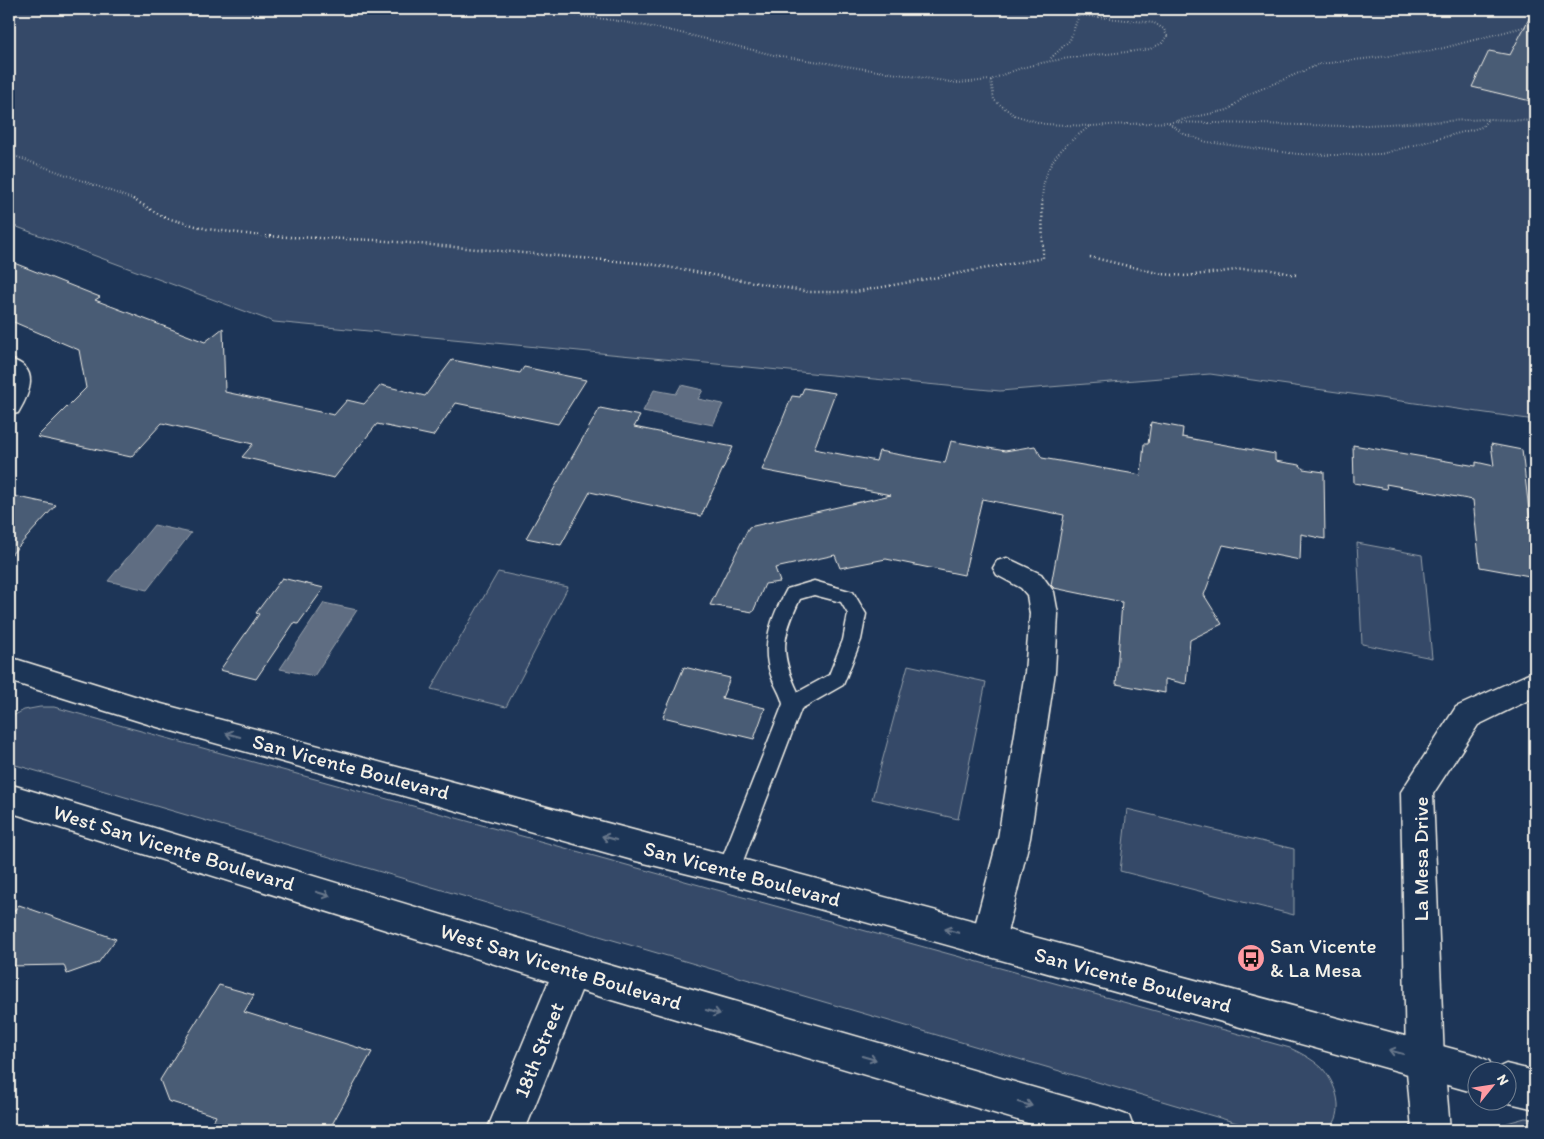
<svg xmlns="http://www.w3.org/2000/svg" width="1544" height="1139" font-family="Itim,sans-serif">
<rect width="100%" height="100%" fill="#1d3557"/>
<filter id="ink" filterUnits="userSpaceOnUse"><feTurbulence type="fractalNoise" baseFrequency=".02" numOctaves="2"/><feDisplacementMap in="SourceGraphic" scale="10" xChannelSelector="R" yChannelSelector="G"/><feConvolveMatrix kernelMatrix="1 2 1 2 8 2 1 2 1" color-interpolation-filters="sRGB"/></filter>
<g filter="url(#ink)">
<path fill="#354a67" stroke="#949ea8" d="M9 9H1535V420L1210 374 1000 391 274 322 9 224Z
M1357 543 1422 555 1432 658 1362 644Z
M498 572 568 587 506 707 431 689Z
M908 665 986 682 958 819 872 799Z
M40 707H54L1290 1048C1301 1053 1312 1059 1321 1067 1336 1082 1347 1114 1328 1130H1261L9 763V718L24 710Z
M1127 809 1294 849V915L1120 871Z
M1525 1118 1535 1119V1130H1504L1507 1123Z"/>
<path fill="#5e6d82" stroke="#9aa2ab" d="M681 385 703 390 698 399 723 404 713 425 643 411 654 390 676 394Z
M154 525 191 533 147 590 108 581Z
M324 603 357 610 314 676 280 669Z"/>
<path fill="#485b74" stroke="#f4f1e8" d="M1534 9 1535 102 1472 87 1489 51 1510 55Z
M9 261 100 297 95 300 205 342 223 328 225 392 334 415 347 400 364 404 381 385 425 396 452 360 520 373 524 367 586 380 558 424 456 403 433 436 377 424 334 478 242 457 253 444 162 423 131 457 37 437 86 388 79 350 9 320Z
M804 388 835 393 814 449 876 461 879 451 945 463 951 441 1005 451 1035 446 1042 458 1141 475 1144 444H1148L1151 422 1183 428 1182 437 1275 454V461L1300 465 1303 469 1324 472 1325 539 1301 534 1300 560 1223 545 1204 595 1222 624 1190 640 1186 684 1165 679V693L1116 684 1122 602 1054 588 1051 585 1064 515 982 499 964 575 886 559 840 568 835 555 775 568 780 582 765 584 753 612 710 605 749 527 891 495 762 470 792 396 800 397Z
M600 408 640 416 634 427 733 447 701 516 590 492 561 545 526 538Z
M1491 444 1522 450 1531 528H1535V577L1480 567 1473 500 1386 484 1387 489 1354 483 1353 445 1476 466V462L1494 466Z
M9 495 56 505 9 557Z
M282 578 324 588 298 624 294 623 256 679 220 670 259 614 256 613Z
M684 667 730 678 722 698 765 708 754 739 663 717Z
M19 905 116 939 98 963 67 974 64 965 9 966V917Z
M219 985 254 995 244 1012 372 1052 329 1130H209L216 1116 168 1101 160 1080Z"/>
<g fill="none" stroke-linecap="round" stroke-linejoin="round">
<g stroke="#f4f1e8" stroke-width="3">
<path id="service" d="M814 581 853 592 866 614 861 640 843 685 801 709 740 869 737 876 729 879 721 876 718 869 783 704C781 694 774 685 771 675 760 645 772 616 787 589ZM814 595 841 602 848 614 843 640 829 675 798 692C779 653 782 637 800 599Z"/>
</g>
<g stroke="#f4f1e8" stroke-width="3">
<path id="minor" d="M9 359C41 367 30 393 18 413L9 415Z
M1007 558 1041 574 1054 592 1058 614 1055 672 1030 838 1005 941 1000 953 988 957 976 953 971 941 998 838 1025 672 1030 614 1027 595 1021 588 997 575 993 568 997 561Z
M1535 671V697L1478 725 1433 794 1444 1060 1450 1130H1412L1406 1060 1401 792 1456 707Z
M571 954 584 959 589 971 525 1130H487L558 959Z"/>
</g>
<g stroke="#f4f1e8" stroke-width="3">
<path id="secondary" d="M9 657 154 702 1476 1055 1489 1061 1493 1070 1506 1064 1535 1071V1109L1505 1102 1506 1072H1476V1093L729 884 636 861 154 726 9 681Z
M9 784 571 954 1115 1111 1129 1116 1134 1130H1051L571 988 9 812Z"/>
</g>
<path stroke="#f4f1e8" stroke-width="2" stroke-dasharray="0.5 2.5" stroke-linecap="butt" d="M526 9 612 20 668 30 774 55 904 75 958 83 991 80
M1051 58 1070 40 1079 15 1154 23 1164 29 1167 36 1162 43 1150 49C1095 57 1043 55 991 80L994 100 1014 115 1044 124 1090 126 1168 122 1345 126 1488 119 1535 121
M1176 121 1228 110 1247 95 1320 64 1432 51 1535 24
M1169 123 1184 134 1207 142 1298 154 1333 155 1381 154 1482 127 1488 119
M9 154 135 200
M1042 200C1044 161 1061 148 1090 126"/>
<path stroke="#f4f1e8" stroke-width="2.5" stroke-dasharray="1 3" stroke-linecap="butt" d="M133 199 163 217 207 229 262 236 374 240 650 264 809 292H855L1043 258 1042 199
M1090 257 1162 274 1186 276 1245 269H1267L1296 275"/>
<use href="#service" fill="#1d3557" fill-rule="evenodd"/>
<use href="#minor" fill="#1d3557" fill-rule="evenodd"/>
<use href="#secondary" fill="#1d3557" fill-rule="evenodd"/>
</g>
<defs><path id="oneway-shaft" d="M-6 0H5M1.5-3L5.5 0L1.5 3" fill="none" stroke-width="1.6" stroke-linecap="round" stroke-linejoin="round" transform="scale(1.25)"/></defs>
<g stroke="#68778a">
<use href="#oneway-shaft" transform="translate(233 735) rotate(-165)"/>
<use href="#oneway-shaft" transform="translate(609 838) rotate(-165)"/>
<use href="#oneway-shaft" transform="translate(323 894) rotate(17)"/>
<use href="#oneway-shaft" transform="translate(952 931) rotate(-164)"/>
<use href="#oneway-shaft" transform="translate(713 1012) rotate(16)"/>
<use href="#oneway-shaft" transform="translate(1396 1052) rotate(-165)"/>
<use href="#oneway-shaft" transform="translate(869 1058) rotate(16)"/>
<use href="#oneway-shaft" transform="translate(1025 1104) rotate(16)"/>
</g>
</g>
<defs>
<g id="bus-disc" transform="scale(1.4375)"><circle r="9.5" fill="#ff9aa2" stroke="#1d3557"/><path d="M-5-6H5V4H4V6H2V4H-2V6H-4V4H-5ZM-3.5-4V0h7V-4ZM-3.5 1.2v1.5H-2V1.2ZM2 1.2v1.5H3.5V1.2Z" fill="#111"/></g>
</defs>
<g fill-rule="evenodd">
<use href="#bus-disc" x="1251" y="958"/>
</g>
<g text-anchor="middle" stroke-width="5" stroke-linejoin="round" paint-order="stroke">
<g font-size="21" fill="#f4f1e8" stroke="#1d3557">
<text transform="translate(351 767) rotate(15)" y="7">San Vicente Boulevard</text>
<text transform="translate(174 848) rotate(17)" y="7">West San Vicente Boulevard</text>
<text transform="translate(1421 859) rotate(-90)" y="7">La Mesa Drive</text>
<text transform="translate(742 874) rotate(15)" y="7">San Vicente Boulevard</text>
<text transform="translate(561 967) rotate(17)" y="7">West San Vicente Boulevard</text>
<text transform="translate(1133 980) rotate(15)" y="7">San Vicente Boulevard</text>
<text transform="translate(539 1050) rotate(-68)" y="7">18th Street</text>
</g>
<g font-size="21" fill="#f4f1e8" stroke="#1d3557" text-anchor="start">
<text x="1270" y="953">San Vicente<tspan x="1270" dy="24">&amp; La Mesa</tspan></text>
</g>
</g>
<rect width="1544" height="1139" fill="none" stroke="#1d3557" stroke-width="30"/>
<rect x="15" y="15" width="1514" height="1109" fill="none" stroke="#f4f1e8" stroke-width="2" filter="url(#ink)"/>
<g transform="translate(1492 1086) rotate(60)"><circle r="24" fill="#1d3557" stroke="#738091"/>
<path d="M0-4L9 19L0 12L-9 19Z" fill="#ff9aa2"/>
<text y="-8" font-size="14" font-weight="bold" text-anchor="middle" fill="#f4f1e8">N</text>
</g>
</svg>
